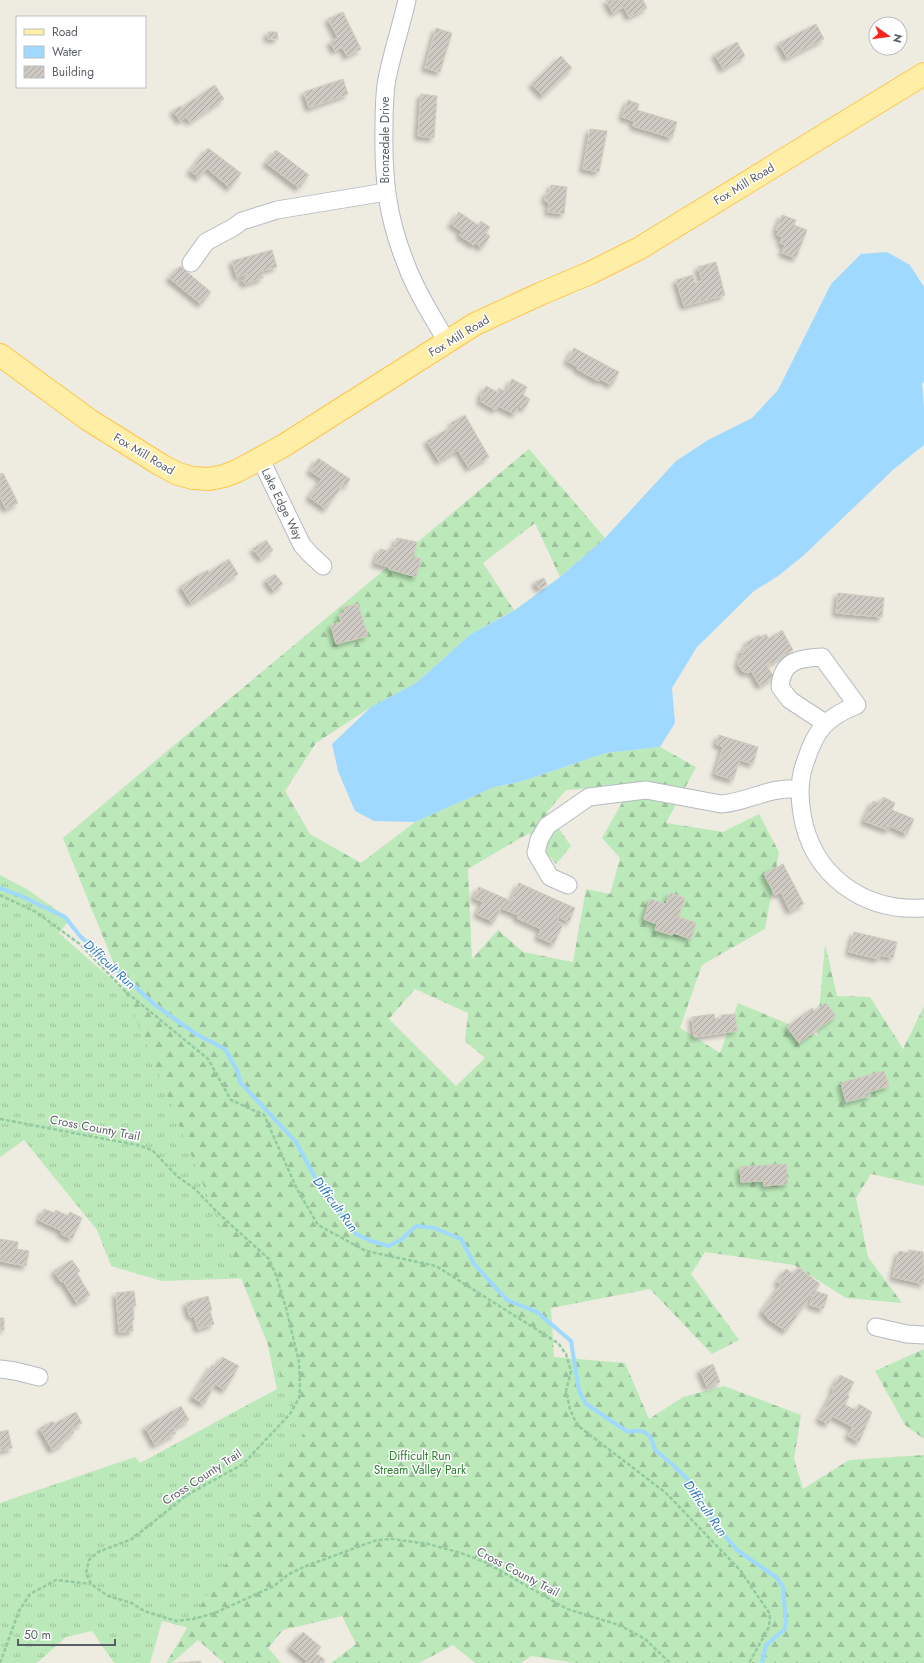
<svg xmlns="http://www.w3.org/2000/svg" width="924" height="1663" font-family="Jost,sans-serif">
<defs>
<pattern id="grass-tufts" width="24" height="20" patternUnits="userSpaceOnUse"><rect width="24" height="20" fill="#bce9ba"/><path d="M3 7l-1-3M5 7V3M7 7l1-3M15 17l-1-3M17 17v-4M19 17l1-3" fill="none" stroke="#9cc09b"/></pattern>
<pattern id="forest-firs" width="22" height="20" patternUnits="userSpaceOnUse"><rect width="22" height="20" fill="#bce9ba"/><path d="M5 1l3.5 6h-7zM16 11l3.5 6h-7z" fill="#9cc09b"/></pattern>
<pattern id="building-hatch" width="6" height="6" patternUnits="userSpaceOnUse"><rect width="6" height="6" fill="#cec9c2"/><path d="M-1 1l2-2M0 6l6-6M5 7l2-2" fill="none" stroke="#aaa6a1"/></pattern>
<filter id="shadow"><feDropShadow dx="-3.5" dy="3.5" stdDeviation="2" flood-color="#0004"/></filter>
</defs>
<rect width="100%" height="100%" fill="#eeebe1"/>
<path fill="url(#grass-tufts)" d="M0 875 28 890 70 919 59 933 462 1288 575 1663 367 1615 282 1618 251 1644 162 1621 150 1663H114L92 1631 66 1637 37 1663H0V1503L135 1457 140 1463 277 1389 254 1278 162 1281 111 1266 97 1230 24 1140 0 1157Z"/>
<path fill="url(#forest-firs)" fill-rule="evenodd" d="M529 449 605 538 560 577 535 523 483 563 514 610 471 634 416 683 371 707 316 743 285 791 310 834 361 863 415 822 494 787 520 782 606 753 660 747 696 767 666 823 723 832 759 814 779 852 765 929 702 965 680 1028 720 1053 738 1003 817 1036 825 944 837 996 870 997 903 1049 924 1006V1186L871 1174 856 1198 868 1257 902 1303 846 1298 794 1265 705 1252 691 1274 739 1340 712 1354 650 1289 551 1308 554 1357 625 1363 649 1419 683 1397 724 1386 801 1415 794 1459 803 1489 849 1460 924 1455V1663H575L531 1656 521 1663H475L453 1645 419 1663H331L356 1644 342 1616 283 1630 268 1648 281 1663H224L198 1640 172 1663H166L304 1434 63 838ZM632 785 602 838 620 858 610 894 586 889 573 962 523 952 498 930 472 959 468 869 529 833 556 864 571 846 547 812 566 790ZM415 989 468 1013 465 1041 485 1058 456 1086 389 1019Z
M924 1349V1439L905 1425 875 1371Z"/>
<path fill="#a0d9ff" d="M887 252 910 265 924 287V382L922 383 924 408V445L894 469 803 556 778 576 754 591 697 647 672 688 675 723 660 747 606 753 520 782 494 787 415 822 374 821 355 811 338 771 332 744 371 707 416 683 471 634 515 610 560 577 605 538 676 461 708 440 752 418 778 390 831 284 861 254Z"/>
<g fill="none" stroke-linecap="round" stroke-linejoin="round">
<path stroke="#a0d9ff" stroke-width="4" d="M0 888 21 896 65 917 80 936 155 1005 196 1034 225 1049 238 1072 240 1082 296 1142 318 1183 356 1234 371 1241 389 1246 402 1239 416 1226 434 1228 461 1239 474 1264 507 1300 537 1312 571 1341 579 1391 586 1404 628 1432C645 1428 651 1433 655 1450L672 1464 693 1485 715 1524 737 1550 777 1578 783 1587 786 1623 784 1630 766 1645 762 1663"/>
</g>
<path fill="url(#building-hatch)" stroke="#d3ccbf" filter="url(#shadow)" d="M606 0H643L647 8 629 17 624 7 613 13Z
M343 12 361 49 347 56 342 47 335 51 330 42 338 38 328 19Z
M816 24 824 39 787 58 779 43Z
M436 28 452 33 440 72 425 68Z
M268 32H277L278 39H268Z
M737 42 745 56 723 69 715 54Z
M561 56 572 68 543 96 532 84Z
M343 79 348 94 309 108 304 92Z
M215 85 224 99 190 122 186 117 180 121 173 111 180 106 181 108Z
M421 94 437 96 434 138 418 136Z
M628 100 639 104 637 110 677 122 672 138 633 126 634 121 622 117Z
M590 129 607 131 599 172 583 169Z
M208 148 241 173 230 188 207 168 199 178 190 171Z
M276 150 309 175 299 188 266 163Z
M551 185 567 187 564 214 548 212 549 202 545 201 546 193H550Z
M459 212 478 225 481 221 490 227 486 233 490 236 482 248 476 243 474 245 459 235 462 232 451 224Z
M782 215 796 220 794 225 807 230 796 258 782 253 785 245 780 243 782 237 777 235 779 231 776 230Z
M272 250 277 267 262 271 263 278 245 284 241 280 244 277 248 276 247 274 237 277 232 261Z
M716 262 725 295 684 306 676 280 693 275 695 283 702 281 698 267Z
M180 266 211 292 201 304 169 278Z
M574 348 619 372 612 385 600 379 599 381 577 369 578 367 567 361Z
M512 379 527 387 523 395 530 399 524 409 519 406 515 414 498 406 496 410 480 401 482 398 480 397 486 386 497 392 499 388 506 392Z
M465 415 489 457 469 468 458 450 439 461 427 441 453 426 451 423Z
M318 458 350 479 346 486 343 484 326 509 309 497 322 479 310 471Z
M3 473 18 503 6 509 0 497V474Z
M397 538 417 542 413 557 421 559 416 577 389 569V567L375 563 380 549 388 551 390 547 394 548Z
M266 540 273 550 261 559 253 549Z
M229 559 238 574 191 603 181 586 207 570 209 572Z
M275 574 283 584 274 591 266 580Z
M544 578 547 585 539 589 535 582Z
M838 593 884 598 882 617 836 613Z
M358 604 368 636 336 644 331 625 341 622 339 614 345 613 344 607Z
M782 630 793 650 767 666 774 677 760 686 751 671 748 673 742 671 738 664 740 657 743 655 740 651 747 647 750 650 746 643 759 635 760 637 766 634 769 639Z
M719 735 758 747 753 764 740 760 733 780 715 774 723 747 716 744Z
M883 797 895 803 892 810 914 819 907 834 890 826 888 830 864 821 873 801 880 804Z
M783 864 804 904 790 911 781 892 775 895 764 874Z
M519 883 575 908 569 922 559 917 557 921 563 924 554 944 538 937 541 929 517 918 518 915 501 908 494 922 477 914 483 902 474 898 479 887 511 901Z
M670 893 685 898 678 917 696 923 691 939 673 933 672 935 655 930 657 924 644 919 650 899 666 904Z
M854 932 897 942 893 958 880 955 879 959 849 952Z
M826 1003 836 1016 799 1043 787 1027 812 1008 814 1011Z
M714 1014 715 1019 722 1018 721 1015 735 1014 737 1031 694 1037 692 1017Z
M884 1071 889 1086 869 1092 870 1096 846 1102 841 1083Z
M786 1164 788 1184 764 1186V1181L741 1182 740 1167Z
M44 1209 54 1213 56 1210 68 1216 70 1212 82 1218 72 1239 61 1234 62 1231 39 1220Z
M0 1239 18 1242 17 1249 29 1251 26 1266 0 1261Z
M909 1250 923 1252 924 1284 893 1277 899 1251 908 1253Z
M72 1260 80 1271 77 1273 90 1295 77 1303 63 1281 61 1282 54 1271Z
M798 1267 820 1284 815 1291 828 1295 823 1309 810 1305 813 1295 812 1294 786 1331 767 1318 768 1317 762 1312 781 1284 777 1282 786 1269 793 1274Z
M134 1291 136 1306H133L134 1320H132L133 1331 119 1332 116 1293Z
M208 1296 212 1310 210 1311 214 1324 198 1329 194 1316 190 1317 186 1303Z
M0 1318H4V1330H0Z
M222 1357 239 1366 225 1390 215 1384 204 1404 192 1397 212 1365 216 1367Z
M713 1364 720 1382 707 1387 700 1370Z
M840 1375 854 1382 847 1395 849 1396 845 1405 856 1410 859 1404 872 1412 859 1442 848 1436 853 1427 832 1416 828 1424 819 1419 834 1390 832 1389Z
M181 1406 189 1420 173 1429 176 1433 155 1445 145 1427Z
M76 1412 82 1423 72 1428 74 1433 63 1440 64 1443 52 1450 40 1428 53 1421 54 1424Z
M8 1430 12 1448 0 1451V1432Z
M303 1632 321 1647 316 1653 325 1660 323 1663H305L307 1661 290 1647Z
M201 1661V1663H178Z"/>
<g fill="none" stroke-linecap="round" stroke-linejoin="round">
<g stroke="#b6babf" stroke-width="19">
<path id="minor" d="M407 0C401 27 392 53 387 79 384 95 384 112 384 128 383 178 387 217 406 264 416 292 433 317 447 342
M191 263 206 242 234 227 242 221 277 210 386 192
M260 458 302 545 310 554 323 566
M825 723 790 700 780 687C782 661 798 658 822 657L857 705C827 717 816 729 806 760 799 777 799 796 802 814 812 875 863 912 924 908
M568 885 550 877 536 853 539 840 547 826 589 797 646 790 721 804C749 802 769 786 800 789
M876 1327 907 1334 924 1335
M0 1369 15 1371 39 1377"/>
</g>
<g stroke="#ffc649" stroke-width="24">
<path id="major" d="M0 355 89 420 161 465 178 474 193 478 209 479 224 476 237 471 283 446 475 324 540 294 590 273 640 248 924 74"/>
</g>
<path stroke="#93caa1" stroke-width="2.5" stroke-dasharray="4 2" stroke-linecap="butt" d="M0 895 36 912 81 945 125 991 208 1059 231 1100 264 1115 297 1189 318 1225 366 1251 436 1266 558 1343 566 1354 571 1371 566 1391 570 1409 577 1425 666 1493 740 1570 770 1614 769 1627 749 1663
M0 1119 137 1145 147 1148 153 1151 177 1176 195 1189 219 1214 269 1259 276 1275 286 1308 299 1362 300 1388 299 1398 290 1414 243 1464 187 1495 132 1539 98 1552 89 1560 86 1573 91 1584 108 1596 132 1603 144 1611 176 1621 193 1619 215 1613 274 1586 289 1574 306 1566 377 1540 392 1539 428 1544 461 1553 485 1562 567 1609 619 1625 645 1639 670 1663
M0 1663 19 1611 30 1594 56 1580 91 1584"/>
<use href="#minor" stroke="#fff" stroke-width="17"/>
<use href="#major" stroke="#ffeea5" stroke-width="22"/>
</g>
<g text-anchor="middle" stroke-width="3" stroke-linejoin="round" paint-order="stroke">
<g font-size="12" fill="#595e64" stroke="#fff">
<text transform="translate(385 140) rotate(-90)" y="4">Bronzedale Drive</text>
<text transform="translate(744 184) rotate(-31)" y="4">Fox Mill Road</text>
<text transform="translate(459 336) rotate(-31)" y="4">Fox Mill Road</text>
<text transform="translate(144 454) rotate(31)" y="4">Fox Mill Road</text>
<text transform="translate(282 504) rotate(64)" y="4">Lake Edge Way</text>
<text transform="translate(95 1128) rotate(11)" y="4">Cross County Trail</text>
<text transform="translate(202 1477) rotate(-33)" y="4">Cross County Trail</text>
<text transform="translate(518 1572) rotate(28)" y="4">Cross County Trail</text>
</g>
<g font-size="12" fill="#2a822c" stroke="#fff">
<text x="420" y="1460">Difficult Run<tspan x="420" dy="14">Stream Valley Park</tspan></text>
</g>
<g font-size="13" font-style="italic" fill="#3279bc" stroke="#fff">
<text transform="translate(110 964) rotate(43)" y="5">Difficult Run</text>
<text transform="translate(336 1204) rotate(53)" y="5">Difficult Run</text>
<text transform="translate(706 1508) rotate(55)" y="5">Difficult Run</text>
</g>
</g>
<rect x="16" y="16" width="130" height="72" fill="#ffffff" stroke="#bdbfc1"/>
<rect x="24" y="29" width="20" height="6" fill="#ffeea5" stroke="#bdbfc1"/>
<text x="52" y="36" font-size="12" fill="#595e64">Road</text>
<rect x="24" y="46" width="20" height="12" fill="#a0d9ff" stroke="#bdbfc1"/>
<text x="52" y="56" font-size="12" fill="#595e64">Water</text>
<rect x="24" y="66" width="20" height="12" fill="url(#building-hatch)" stroke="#bdbfc1"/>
<text x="52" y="76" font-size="12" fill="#595e64">Building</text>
<g transform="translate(888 36) rotate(104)"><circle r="19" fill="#ffffff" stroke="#bdbfc1"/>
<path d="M0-3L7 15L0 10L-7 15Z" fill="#fb251a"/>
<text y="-6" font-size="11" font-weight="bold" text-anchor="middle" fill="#595e64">N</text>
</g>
<path d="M18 1639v6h97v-6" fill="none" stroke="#595e64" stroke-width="2"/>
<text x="24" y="1639" font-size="12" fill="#595e64" stroke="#ffffff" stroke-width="3" paint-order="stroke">50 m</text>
</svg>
